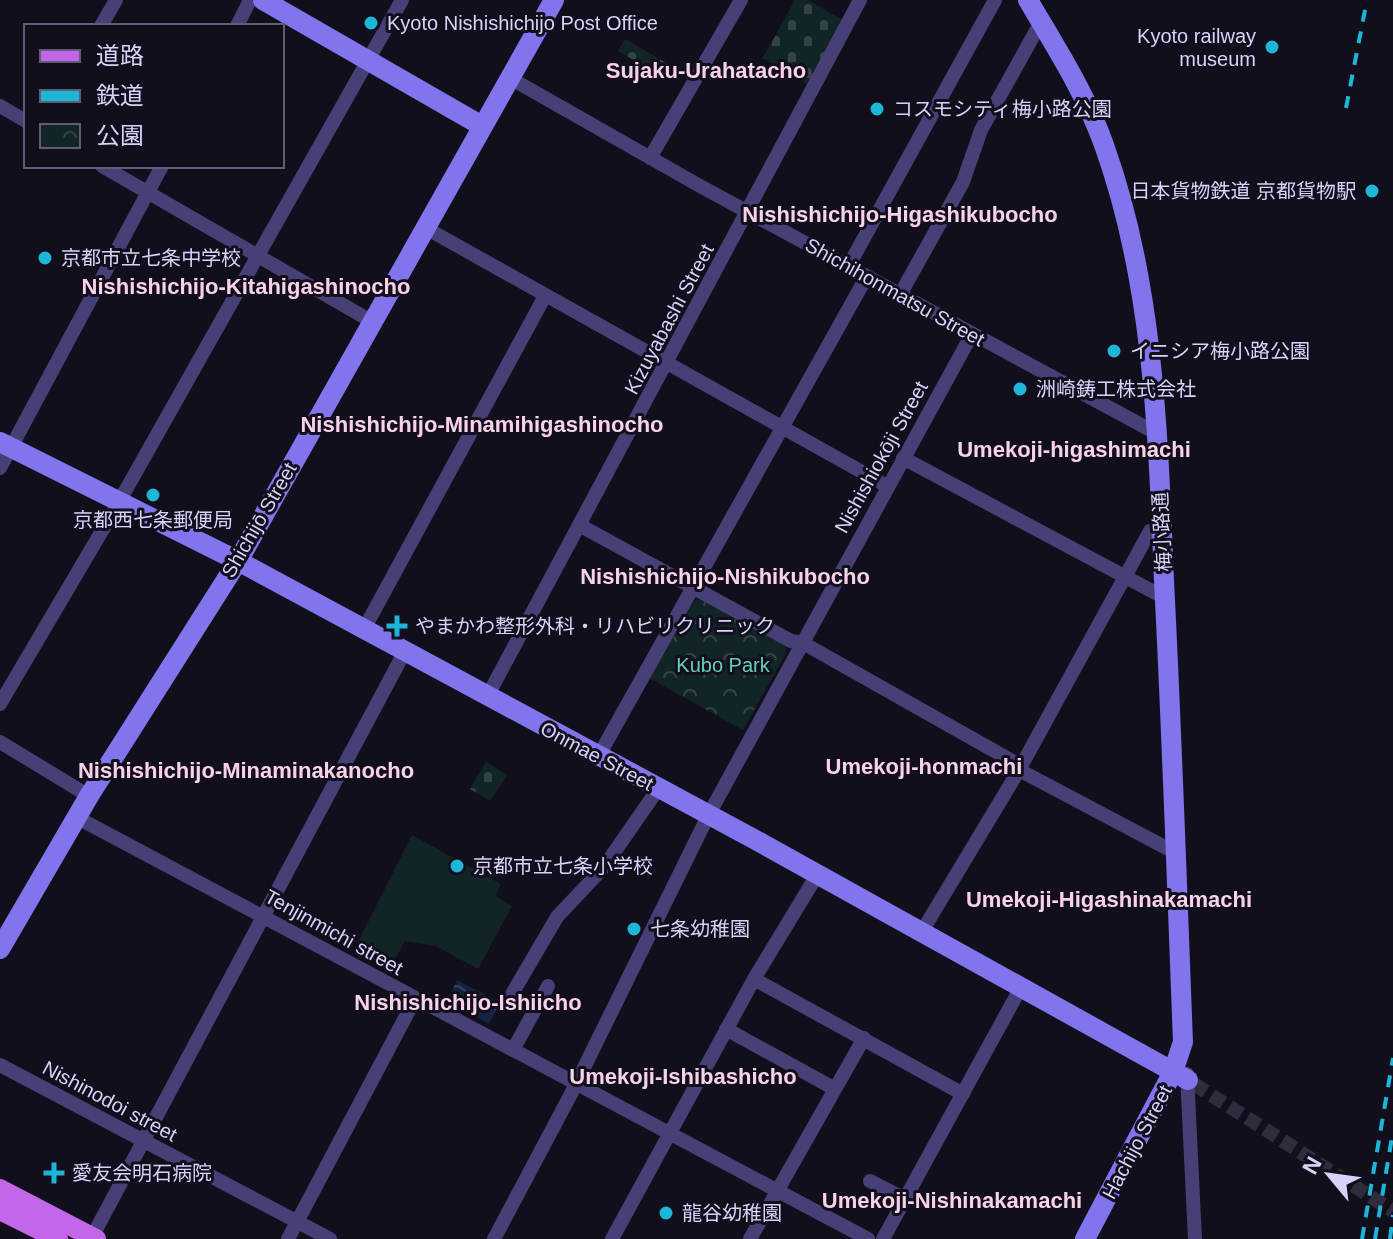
<svg xmlns="http://www.w3.org/2000/svg" width="1393" height="1239" font-family="Arial,'Noto Sans JP',sans-serif">
<defs>
<pattern id="cemetery-stones" width="16" height="16" patternUnits="userSpaceOnUse" patternTransform="scale(2)"><rect width="16" height="16" fill="#122526"/><path d="M2 7V4a2 2 0 0 1 4 0v3zM10 15v-3a2 2 0 0 1 4 0v3z" fill="#344446"/></pattern>
<pattern id="park-crowns" width="20" height="18" patternUnits="userSpaceOnUse" patternTransform="scale(2)"><rect width="20" height="18" fill="#122526"/><path d="M2 6a3 3 0 1 1 6 0M12 15a3 3 0 1 1 6 0" fill="none" stroke="#344446"/></pattern>
<pattern id="water-waves" width="16" height="10" patternUnits="userSpaceOnUse" patternTransform="scale(2)"><rect width="16" height="10" fill="#152241"/><path d="M0 5q4-4 8 0t8 0" fill="none" stroke="#36415d"/></pattern>
</defs>
<rect width="100%" height="100%" fill="#120f1d"/>
<path fill="url(#cemetery-stones)" d="M795 0H808L844 21 810 86 763 58Z
M625 39 670 65 663 77 618 51Z
M486 762 507 775 490 801 470 789Z"/>
<path fill="url(#park-crowns)" d="M701 599 786 646V653L743 730 649 678 694 601Z"/>
<path fill="#122526" d="M412 835 501 884 495 896 512 906 478 969 436 946 405 941 393 963 358 942Z"/>
<path fill="url(#water-waves)" d="M457 980 500 1003 489 1024 447 1001Z"/>
<g fill="none" stroke-linecap="round" stroke-linejoin="round">
<path stroke="#302c3e" stroke-width="14" stroke-dasharray="14 7" stroke-linecap="butt" d="M1194 1084 1393 1211"/>
<path stroke="#464076" stroke-width="14" d="M101 26 116 0
M237 26 250 0
M510 78 700 186 1156 433
M0 106 26 121
M650 158 741 0
M102 166 371 321
M424 227 887 486
M848 267 995 0
M901 293 963 182 981 130 1041 22
M903 458 1165 598
M0 468 162 166
M581 526 791 641 803 643 1021 766
M363 631 545 296
M487 697 860 0
M0 704 119 502 402 0
M0 742 89 796
M598 757 867 276
M1019 770 1176 853
M76 817 868 1239
M921 933 1019 770 1150 531 1162 532
M754 979 963 1094
M512 994 557 917 604 867 658 789
M726 1029 835 1089
M513 1050 548 986
M0 1065 330 1239
M1187 1074 1195 1239
M870 1181 905 1199
M91 1239 404 653
M288 1239 415 999
M494 1239 572 1092 708 816 972 334
M612 1239 754 979 817 875
M750 1239 864 1038
M883 1239 1020 989"/>
<path stroke="#8174ec" stroke-width="20" d="M263 0 482 126
M1028 0C1055 46 1086 94 1104 145 1154 284 1158 434 1164 581 1172 735 1177 888 1183 1042L1173 1072 1085 1239
M0 442 238 561 752 838 1188 1080
M0 949 89 796 238 561 554 0"/>
<path stroke="#c466ea" stroke-width="20" d="M0 1189 96 1239
M0 1210 58 1239"/>
<path stroke="#1db6d8" stroke-width="4" stroke-dasharray="12 10" stroke-linecap="butt" d="M1346 108 1367 0
M1362 1239 1393 1058
M1375 1239 1393 1131
M1390 1239 1393 1215"/>
</g>
<g fill="#1db6d8" stroke="#120f1d" stroke-width="3">
<circle cx="371" cy="23" r="8"/>
<circle cx="1272" cy="47" r="8"/>
<circle cx="877" cy="109" r="8"/>
<circle cx="1372" cy="191" r="8"/>
<circle cx="45" cy="258" r="8"/>
<circle cx="1114" cy="351" r="8"/>
<circle cx="1020" cy="389" r="8"/>
<circle cx="153" cy="495" r="8"/>
<path d="M393 614h8v8h8v8h-8v8h-8v-8h-8v-8h8z"/>
<circle cx="457" cy="866" r="8"/>
<circle cx="634" cy="929" r="8"/>
<path d="M50 1161h8v8h8v8h-8v8h-8v-8h-8v-8h8z"/>
<circle cx="666" cy="1213" r="8"/>
</g>
<g text-anchor="middle" stroke-width="6" stroke-linejoin="round" paint-order="stroke">
<g font-size="20" fill="#d8d1f9" stroke="#120f1d" text-anchor="start">
<text x="387" y="30">Kyoto Nishishichijo Post Office</text>
<text x="1256" y="43" text-anchor="end">Kyoto railway<tspan x="1256" dy="23">museum</tspan></text>
<text x="893" y="116">コスモシティ梅小路公園</text>
<text x="1356" y="198" text-anchor="end">日本貨物鉄道 京都貨物駅</text>
<text x="61" y="265">京都市立七条中学校</text>
<text x="1130" y="358">イニシア梅小路公園</text>
<text x="1036" y="396">洲崎鋳工株式会社</text>
<text x="153" y="527" text-anchor="middle">京都西七条郵便局</text>
<text x="415" y="633">やまかわ整形外科・リハビリクリニック</text>
<text x="473" y="873">京都市立七条小学校</text>
<text x="650" y="936">七条幼稚園</text>
<text x="72" y="1180">愛友会明石病院</text>
<text x="682" y="1220">龍谷幼稚園</text>
</g>
<g font-size="20" fill="#d8d1f9" stroke="#120f1d">
<text transform="translate(895 292) rotate(29)" y="7">Shichihonmatsu Street</text>
<text transform="translate(669 319) rotate(-62)" y="7">Kizuyabashi Street</text>
<text transform="translate(881 457) rotate(-61)" y="7">Nishishiokōji Street</text>
<text transform="translate(259 520) rotate(-60)" y="7">Shichijō Street</text>
<text transform="translate(1162 532) rotate(-93)" y="7">梅小路通</text>
<text transform="translate(597 756) rotate(28)" y="7">Onmae Street</text>
<text transform="translate(334 932) rotate(29)" y="7">Tenjinmichi street</text>
<text transform="translate(110 1101) rotate(28)" y="7">Nishinodoi street</text>
<text transform="translate(1137 1142) rotate(-62)" y="7">Hachijo Street</text>
</g>
<g font-size="20" fill="#67cebd" stroke="#120f1d">
<text x="723" y="672">Kubo Park</text>
</g>
<g font-size="22" font-weight="bold" fill="#f9d2e8" stroke="#120f1d">
<text x="706" y="78">Sujaku-Urahatacho</text>
<text x="900" y="222">Nishishichijo-Higashikubocho</text>
<text x="246" y="294">Nishishichijo-Kitahigashinocho</text>
<text x="482" y="432">Nishishichijo-Minamihigashinocho</text>
<text x="1074" y="457">Umekoji-higashimachi</text>
<text x="725" y="584">Nishishichijo-Nishikubocho</text>
<text x="924" y="774">Umekoji-honmachi</text>
<text x="246" y="778">Nishishichijo-Minaminakanocho</text>
<text x="1109" y="907">Umekoji-Higashinakamachi</text>
<text x="468" y="1010">Nishishichijo-Ishiicho</text>
<text x="683" y="1084">Umekoji-Ishibashicho</text>
<text x="952" y="1208">Umekoji-Nishinakamachi</text>
</g>
</g>
<rect x="24" y="24" width="260" height="144" fill="#120f1d" stroke="#615d75" stroke-width="2"/>
<rect x="40" y="50" width="40" height="12" fill="#c466ea" stroke="#615d75" stroke-width="2"/>
<text x="96" y="64" font-size="24" fill="#d8d1f9">道路</text>
<rect x="40" y="90" width="40" height="12" fill="#1db6d8" stroke="#615d75" stroke-width="2"/>
<text x="96" y="104" font-size="24" fill="#d8d1f9">鉄道</text>
<rect x="40" y="124" width="40" height="24" fill="url(#park-crowns)" stroke="#615d75" stroke-width="2"/>
<text x="96" y="144" font-size="24" fill="#d8d1f9">公園</text>
<g transform="translate(1329 1175) rotate(299)" stroke="#120f1d" stroke-width="6" paint-order="stroke">
<path d="M0-6L14 30L0 20L-14 30Z" fill="#d8d1f9"/>
<text y="-12" font-size="22" font-weight="bold" text-anchor="middle" fill="#d8d1f9">N</text>
</g>
</svg>
